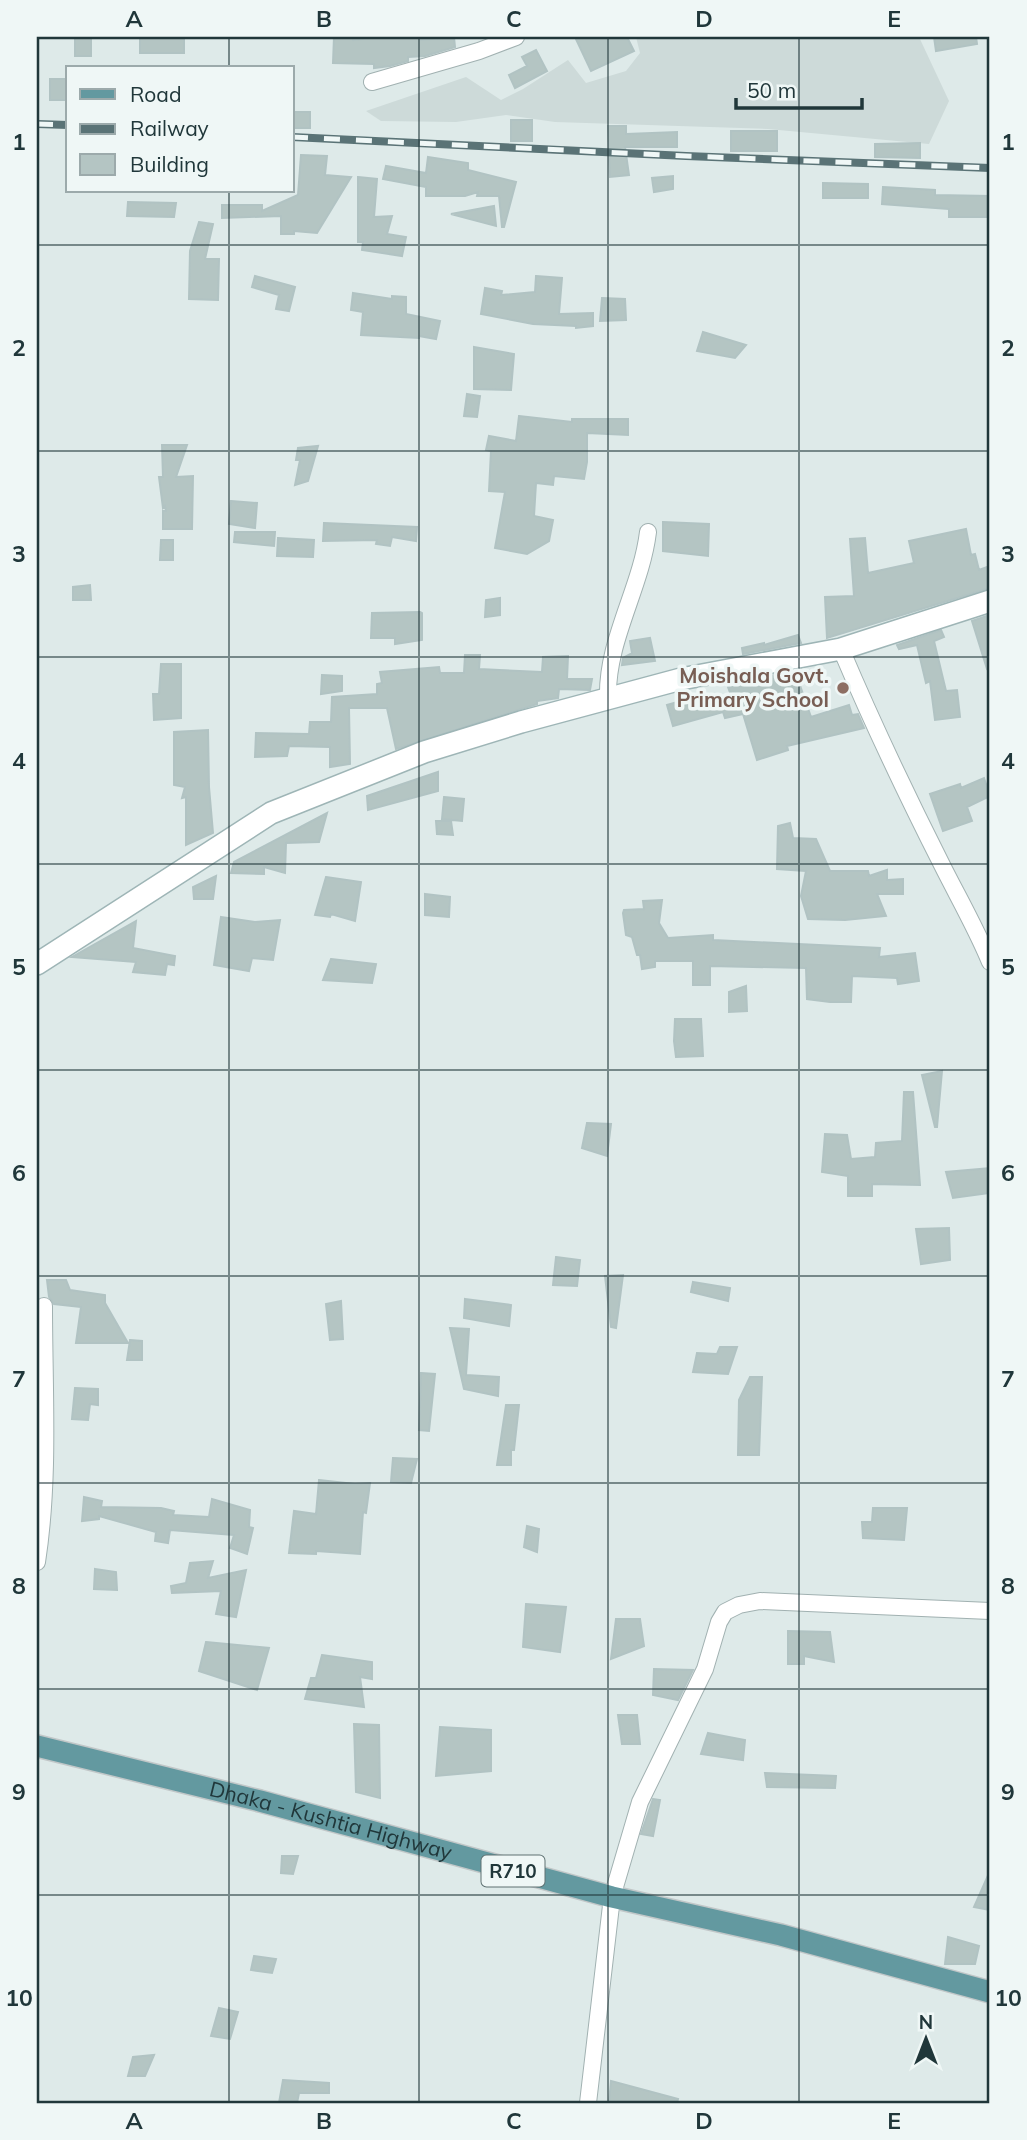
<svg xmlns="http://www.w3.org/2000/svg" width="1027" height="2140" font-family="Mulish,sans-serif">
<rect width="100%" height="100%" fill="#deeae9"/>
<path fill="#cddad9" d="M636 37H919L949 101 929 144 768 129 555 122 506 115 456 122 381 121 366 111 466 77 501 100 523 89 568 60 586 83 626 71 640 53Z"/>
<path fill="#b4c5c3" stroke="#b1c3c3" stroke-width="2" d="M75 37H91V56H75Z
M140 37H184V53H140Z
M334 37H353V40L377 37H421V40L454 37 455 47 425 56 408 57V61L390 66 374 68V64L333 63Z
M575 37H627L634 51 591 71Z
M934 37H976L977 44 936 51Z
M536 50 547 71 515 88 509 75 527 66 522 57Z
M50 79H68V100H50Z
M292 112H310V128H292Z
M511 120H532V141H511Z
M608 126H626V134L677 132V147H625L629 175 610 177Z
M731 131H777V151H731Z
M920 143V158L875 157V144Z
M301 155 327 156 325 175 351 177 317 233 294 231V234H281V216L222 218V205H262V211L298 195Z
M428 157 468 163V170L516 182 504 227H502L499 196H477L478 192 465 196H426V187L383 179 386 166 426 173Z
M673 176V189L654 192 652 178Z
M358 177 377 179 374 217 392 216 387 234 406 237 402 256 362 250 363 242H358Z
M823 183 868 184V198H823Z
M883 187 935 190V195L990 196V217H949V209L882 204Z
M128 202 176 203 174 217 127 216Z
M494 206 496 226 451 214Z
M199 222 213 224 205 259H219L218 300 189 299 190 251Z
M255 276 295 287 289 311 276 309 279 295 252 287Z
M536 276 562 278 559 314 593 313V326L576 328V326L533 324 481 314 485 288 502 291 501 295 535 292Z
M353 293 392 299V296L406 297V314L440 321 436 339 419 336V338L361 335 363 312 351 310Z
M602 298 625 299 626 320 600 321Z
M703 332 746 345 735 358 697 351Z
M474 347 514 354 511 390 474 389Z
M467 394 480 396 477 417 464 416Z
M519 416 572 422V419H628V435L587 433V462L584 479 554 476 553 485 536 483 534 516 553 520 549 541 527 554 495 548 505 492 489 491 491 451 486 450 489 436 516 441Z
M162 445H187L176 477 193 476 192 529H163V511H166L165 506 163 508 159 477H163Z
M318 446 308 481 295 485 300 460H296L298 448Z
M231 501 257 503 255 528 229 524Z
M663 522 709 524 708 556 663 551Z
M324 523 417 527 416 541 392 537 390 546 376 544 377 540 323 541Z
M966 529 971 555 975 554 979 570 990 566V588L827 638 825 597 854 596 850 539 865 538 868 573 914 563 909 541Z
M235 532H275L274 546 234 542Z
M278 538 314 540 313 557 277 556Z
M161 540H173V560H160Z
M90 585 91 600H73V587Z
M500 598V615L485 617 486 600Z
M420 612 422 613V640L395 644V638H371L372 613Z
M990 615V668L987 669 972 621Z
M941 630 944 637 934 641 946 691 957 690 960 717 935 720 930 681 926 683 917 645 899 649 897 645Z
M798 635 801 643 743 654 742 648 764 643V645Z
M650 638 655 661 622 665 623 658 632 653 630 641Z
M465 655H480L479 669 542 672 543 657 568 656 567 679H592L590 690 559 689 558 698 537 701V704L396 749 387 708H349L350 764 330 767V747L289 746 287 756 255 757 256 733 309 734 310 722H331L332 697 377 694V684L382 683 380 672 439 667 440 673H464Z
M161 664H181V718L154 720 153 694H159Z
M795 671 811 717 849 705 852 715 858 714 864 728 787 746 788 750 757 760 743 714 725 718 723 712 673 726 667 705 695 697 697 705 720 701 732 698 728 687 749 680Z
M322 675 342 676V691L321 694Z
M208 730 209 787 213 833 186 845V797L182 798 185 787 174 785V732Z
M438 772V791L368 810 367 796Z
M984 778 990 796 967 807 972 821 943 831 930 794 960 784 961 788Z
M444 797 464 799 462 821 442 819Z
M327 813 319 842 286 843 285 873 264 867V874L231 873 234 862Z
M436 821H451L453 835 437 834Z
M790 823 793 838 816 839 830 871H868L869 876 887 870V880L903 879V894H877L886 916 845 920 808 919 801 896 806 871 777 869 778 826Z
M216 876 213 899H194L193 887Z
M326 877 361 882 355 921 331 914 330 917 315 915Z
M425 894 450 897 449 917 425 915Z
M662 900 659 923 668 938 713 935V940L880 948 879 957 915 953 919 981 898 984 897 978 852 976 851 1002H830L807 999 806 968 710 966V985H693V961H655V967L642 969 640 955H637L632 937 626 935 623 913 624 910 644 909 643 901Z
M221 917 255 922 280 920 273 960 252 958 249 971 214 965Z
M136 921 133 948 175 956 174 965 167 964 165 975 133 972 136 962 72 957Z
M331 959 376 964 372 983 323 980Z
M746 986 747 1011 729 1012V992Z
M675 1019H701L703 1056 676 1057 674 1041Z
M942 1071 937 1127H935L922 1075Z
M904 1092H913L920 1185 872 1184V1196H848V1176L822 1172 825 1134 847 1135 851 1159 875 1157 876 1143 902 1141Z
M587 1123 611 1124 607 1156 582 1148Z
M990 1168V1193L953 1198 946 1172Z
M949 1228 950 1260 921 1264 916 1229Z
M556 1257 580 1260 577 1286 553 1285Z
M623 1275 616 1328 611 1327 605 1276Z
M47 1280H66L70 1290 105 1295V1303L128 1343H76L81 1307 54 1304 49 1297Z
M693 1282 730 1288 728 1301 691 1292Z
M465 1299 511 1305 509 1326 464 1318Z
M341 1301 343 1339 330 1340 326 1304Z
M450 1328 469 1329 466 1375 499 1377 498 1396 464 1389Z
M130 1340 142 1341V1360H127Z
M720 1347H737L728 1374 693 1372 697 1353 717 1354Z
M421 1373 435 1374 429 1431 419 1430Z
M750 1377H762L759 1455H738L739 1400Z
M75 1388 98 1389V1405L90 1404 88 1420 72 1419Z
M506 1405H519L514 1450H511V1465H497Z
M393 1458 417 1459 411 1483 391 1482Z
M319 1480 355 1484 370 1483 366 1513 363 1512 360 1554 316 1551V1554L289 1553 294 1511 316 1514Z
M84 1497 102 1501 101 1507 161 1508 174 1511 173 1515 209 1517 212 1499 250 1510 249 1527 253 1528 247 1554 230 1548 234 1535 170 1530 168 1543 155 1541 156 1532 99 1516V1519L82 1521Z
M873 1508H907L904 1540 863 1538 862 1522H872Z
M527 1526 539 1529 537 1552 524 1547Z
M213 1561 208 1578 246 1570 236 1617 216 1614 221 1591 172 1593 171 1586 186 1583 190 1563Z
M95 1569 116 1572 117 1590 94 1589Z
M526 1604 566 1607 560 1652 523 1647Z
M616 1619H640L644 1646 611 1659Z
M788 1631 830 1632 834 1662 804 1656V1664H788Z
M206 1642 269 1648 257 1690 199 1671Z
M322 1655 372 1662V1679L360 1677 364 1707 305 1699 311 1678H316Z
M654 1669 693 1670 678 1700 653 1695Z
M618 1715H637L640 1744H622Z
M354 1724 379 1725 380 1798 356 1792Z
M440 1727 491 1730V1771L436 1776Z
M708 1733 745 1740 743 1760 701 1754Z
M765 1773 836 1776 835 1788 767 1787Z
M653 1799 660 1800 653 1836 641 1834Z
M282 1856H298L293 1874 281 1873Z
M990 1871V1910L974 1907Z
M948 1937 979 1946 975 1964H945Z
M254 1956 276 1959 272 1973 251 1970Z
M219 2008 238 2012 230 2039 211 2036Z
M154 2055 145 2076H128L133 2057Z
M283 2080 329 2083V2093H299L297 2103H279Z
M611 2081 678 2099 677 2103H609Z"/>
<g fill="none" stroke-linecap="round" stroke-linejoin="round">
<g stroke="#a1b1b1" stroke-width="18">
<path id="street" d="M372 82 479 51 516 37
M841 649C872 722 906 794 942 865 958 897 976 928 990 962
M608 699C606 641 641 589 648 532
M37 1562C50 1478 44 1391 44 1306
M588 2103 612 1897 640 1802 705 1669 719 1622 725 1612 739 1605 760 1601 990 1611"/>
</g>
<g stroke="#9eb5b6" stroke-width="24">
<path id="secondary" d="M37 964 271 813 424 752 521 722 681 679 841 649 990 601"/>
</g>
<g stroke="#c1c7c8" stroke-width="24">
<g id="primary">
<path id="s1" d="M37 1746 260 1801 612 1897 781 1935 990 1992"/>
</g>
</g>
<use href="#street" stroke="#fff" stroke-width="16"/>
<use href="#secondary" stroke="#fff" stroke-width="21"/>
<use href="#primary" stroke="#6399a0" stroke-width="21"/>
<g stroke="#5a7376" stroke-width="8">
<path id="rail" d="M37 124 68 125
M292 137 686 156 990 168"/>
</g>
<use href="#rail" stroke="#eff7f6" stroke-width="5" stroke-dasharray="16" stroke-linecap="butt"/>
</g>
<path fill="none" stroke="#20373a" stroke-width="2" stroke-opacity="0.55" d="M229 37V68M419 37V2103M608 37V2103M799 37V2103M229 191V2103M37 245H990M37 451H990M37 657H990M37 864H990M37 1070H990M37 1276H990M37 1483H990M37 1689H990M37 1895H990"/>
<circle fill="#8d6e63" stroke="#eff7f6" stroke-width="2.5" cx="843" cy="688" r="7"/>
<g text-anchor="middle" stroke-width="7" stroke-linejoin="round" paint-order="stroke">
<rect fill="#eff7f6" stroke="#5e7172" stroke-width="2" x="481.5" y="1855.5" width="63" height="31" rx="5"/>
<g font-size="19" font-weight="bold" fill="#20373a">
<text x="513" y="1878">R710</text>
</g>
<g font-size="21" font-weight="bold" fill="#785e54" stroke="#eff7f6" text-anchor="end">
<text x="829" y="683">Moishala Govt.<tspan x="829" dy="24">Primary School</tspan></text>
</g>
<g font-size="21" fill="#20373a" stroke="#eff7f6">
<text dy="7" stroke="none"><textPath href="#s1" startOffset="303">Dhaka - Kushtia Highway</textPath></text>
</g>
</g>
<rect width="1027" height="2140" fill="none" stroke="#eff7f6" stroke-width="77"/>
<rect x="66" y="66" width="228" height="126" fill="#eff7f6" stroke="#9caaab" stroke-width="2"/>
<rect x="80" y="89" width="35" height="10" fill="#6399a0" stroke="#9caaab" stroke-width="2"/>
<text x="130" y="102" font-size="21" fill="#20373a">Road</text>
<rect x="80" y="124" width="35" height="10" fill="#5a7376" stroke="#9caaab" stroke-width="2"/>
<text x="130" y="136" font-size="21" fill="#20373a">Railway</text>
<rect x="80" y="154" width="35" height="21" fill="#b4c5c3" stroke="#9caaab" stroke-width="2"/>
<text x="130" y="172" font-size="21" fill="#20373a">Building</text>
<g transform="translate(926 2039)" stroke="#eff7f6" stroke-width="5" paint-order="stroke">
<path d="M0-5L12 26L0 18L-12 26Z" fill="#20373a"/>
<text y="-10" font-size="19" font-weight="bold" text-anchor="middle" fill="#20373a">N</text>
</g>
<path d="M736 98v10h126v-10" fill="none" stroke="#20373a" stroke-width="3.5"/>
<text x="747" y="98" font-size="21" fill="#20373a" stroke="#eff7f6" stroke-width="5" paint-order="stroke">50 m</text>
<rect x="38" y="38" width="950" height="2064" fill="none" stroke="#20373a" stroke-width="2.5"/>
<g font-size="23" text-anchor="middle" font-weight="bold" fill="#20373a">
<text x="134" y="27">A</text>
<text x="324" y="27">B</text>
<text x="514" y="27">C</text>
<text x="704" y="27">D</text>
<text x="894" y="27">E</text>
<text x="19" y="150">1</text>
<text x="1008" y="150">1</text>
<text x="19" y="356">2</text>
<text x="1008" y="356">2</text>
<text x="19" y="562">3</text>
<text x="1008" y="562">3</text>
<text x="19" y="769">4</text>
<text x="1008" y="769">4</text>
<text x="19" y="975">5</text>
<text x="1008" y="975">5</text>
<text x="19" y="1181">6</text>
<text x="1008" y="1181">6</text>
<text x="19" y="1387">7</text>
<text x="1008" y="1387">7</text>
<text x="19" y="1594">8</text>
<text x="1008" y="1594">8</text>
<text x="19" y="1800">9</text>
<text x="1008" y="1800">9</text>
<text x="19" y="2006">10</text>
<text x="1008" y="2006">10</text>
<text x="134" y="2129">A</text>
<text x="324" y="2129">B</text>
<text x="514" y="2129">C</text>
<text x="704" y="2129">D</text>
<text x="894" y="2129">E</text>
</g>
</svg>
